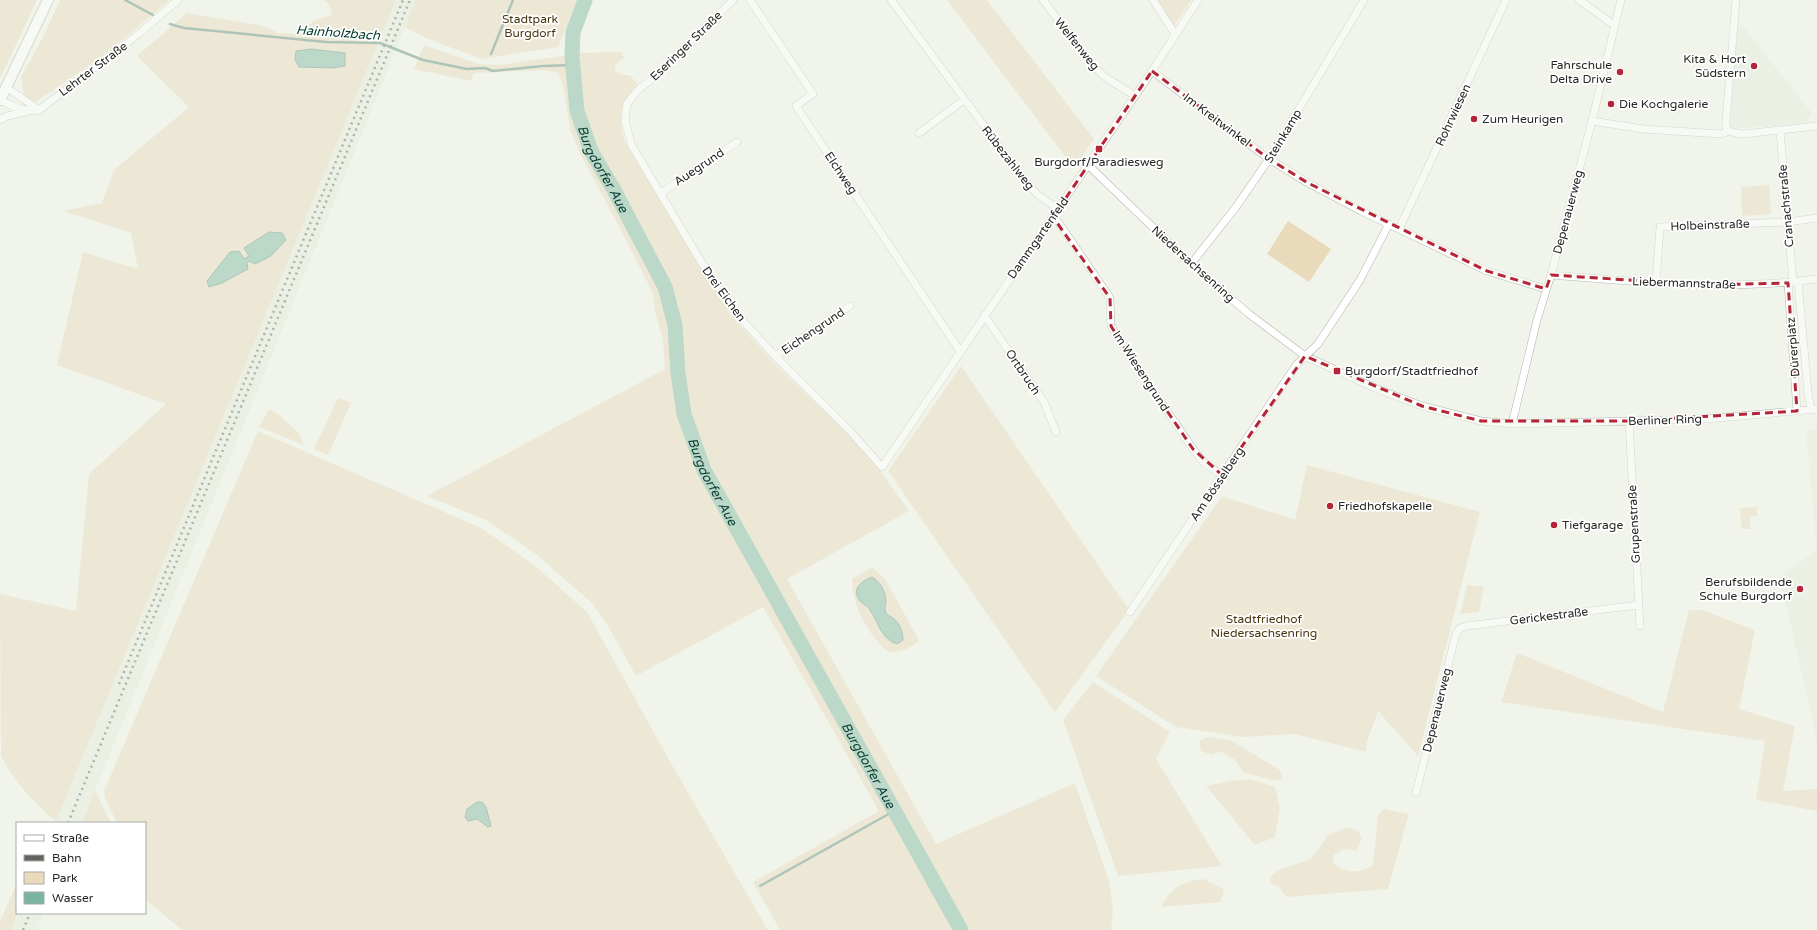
<svg xmlns="http://www.w3.org/2000/svg" width="1817" height="930" font-family="'Varela Round',sans-serif">
<rect width="100%" height="100%" fill="#f0f4eb"/>
<path fill="#e2eada" d="M396 0H416L82 823H56Z
M1737 19 1812 113 1806 123 1730 129Z
M1817 429V741L1780 577 1817 550 1806 431Z
M18 913H44L37 930H11Z"/>
<path fill="#e9dabc" fill-rule="evenodd" d="M0 0H37L0 79Z
M60 0H169C127 38 83 72 35 102L24 96 21 77 43 37Z
M324 0H396L56 822C35 803 14 782 1 756L0 594 76 611 89 474 166 404 57 365 83 252 138 269 131 233 63 211 102 203 114 170 189 107 137 56 187 13 264 26 278 33 297 34 314 21 332 15 329 5ZM239 251 243 260 249 256 247 263 207 281 230 252Z
M416 0H577L558 47 481 59 426 38 405 27Z
M947 0H987L1094 139 1074 168Z
M1157 0H1191L1174 26Z
M424 45 478 64 501 65 568 55 574 111 577 124 588 151 661 288 671 324 674 372 681 415 702 473 957 930H780L753 882 879 811 763 607 636 676 608 626 592 603 537 555 486 520 427 496 665 369 663 339 655 312 653 293 628 244 578 149 570 129 563 85 558 73 546 70 474 73 471 81 414 69Z
M622 52 624 58 615 65V70L621 75H630L638 85C619 109 617 112 625 142L730 314 775 364 866 451 909 511 787 579 936 844 1075 783 1109 881 1113 909 1111 930H966L774 586 706 459 688 406 678 323 672 297 662 270 639 223 592 142 581 104 576 53Z
M1769 185 1771 214 1742 216 1741 187Z
M1288 221 1331 249 1309 282 1267 254Z
M961 366 1129 610 1055 712 888 471Z
M338 398 351 403 328 455 314 449Z
M269 409 278 414 299 433 304 445 259 427Z
M258 431 481 528 533 564 587 612 672 765 768 930H182L145 899V823H117L105 798 104 791Z
M1307 465 1480 512 1418 756 1378 711 1367 742 1366 752 1294 734 1243 737 1176 727 1096 676 1222 496 1295 520Z
M1757 507V516L1750 517V529H1742L1740 508Z
M872 567 885 579 919 640C910 649 901 652 888 652 868 635 852 606 852 579ZM886 600C883 621 904 618 903 640L879 627 870 610 861 602Z
M1467 585 1484 587 1479 612 1460 614Z
M1689 610H1702L1755 630 1739 709 1795 726 1783 791 1817 789V811L1756 800 1765 741 1501 702 1517 653 1663 712Z
M1093 682 1170 732 1156 759 1222 866 1118 876 1063 720Z
M1208 737 1232 741 1280 770 1283 778 1277 781 1244 773 1234 759 1219 751 1212 755 1201 751 1199 741Z
M1251 779 1275 787 1280 808 1275 837 1255 845 1206 786 1231 781Z
M95 790 111 823H82Z
M1384 809 1409 814 1388 889 1286 897 1280 888 1270 883V878L1278 870 1309 860 1316 853 1327 836 1347 827 1358 831 1362 838 1356 851 1344 849 1334 855 1333 863C1348 874 1356 873 1373 866L1378 815Z
M1203 879 1224 889 1221 902 1161 907C1171 887 1182 882 1203 879Z
M17 883 18 913 11 930H0V921Z"/>
<path fill="#7ab5a0" stroke="#618b7b" d="M311 49 345 53V66L332 68 299 67 295 60 296 51Z
M269 232 282 233 286 240 271 256 255 264 249 261 247 263 248 269 222 283 209 287 207 281 230 252 239 251 244 259 249 256 244 248Z
M872 577C880 582 885 590 886 600 886 604 884 608 886 612 888 616 890 616 893 618 900 623 903 632 903 640L897 644C881 639 879 623 870 610 868 606 864 605 861 602 850 590 861 581 872 577Z
M477 802H482L486 807 491 826 488 827 477 819 468 821 465 817 467 809Z"/>
<g fill="none" stroke-linecap="round" stroke-linejoin="round">
<path stroke="#618b7b" stroke-width="2.5" d="M125 0 153 15
M170 24 184 28 326 42 380 43 423 60 467 69 485 68 493 71 543 66 574 65
M491 54 513 0
M760 886 894 811"/>
<path stroke="#7ab5a0" stroke-width="15" id="s1" d="M585 0 573 32 572 57 577 111 591 151 614 190 665 287 675 325 678 373 684 414 704 470 961 930"/>
<g stroke="#b1b5ac" stroke-width="8">
<path id="minor" d="M733 0 667 66 637 91 627 104 625 121 632 146 703 265 734 311 775 356 850 431 882 467 1152 71 1198 0
M750 0 813 94 796 106 960 351
M891 0 1025 181 1037 194 1058 209
M1043 0 1094 67 1105 77 1135 96
M1153 0 1175 34
M1579 0 1614 25
M1152 71 1269 159 1308 183 1361 211 1487 271 1546 289
M6 87 39 110
M0 100C14 107 24 112 39 110L141 32 178 0
M0 120 7 116 26 112
M1592 121 1643 129 1721 134 1729 131 1735 133 1743 134 1817 126
M1729 131 1726 127V121L1736 0
M1780 131 1793 282
M919 133 964 100
M1088 165 1191 264 1249 314 1305 356 1375 388 1422 406 1481 421 1512 424 1707 419 1817 409
M661 193 737 142
M1053 217 1059 223 1110 298 1111 326 1129 355 1193 449 1204 463 1222 475
M1399 229 1506 0
M1191 264 1236 207 1269 159 1364 0
M1551 275C1639 282 1728 291 1817 279
M1798 282 1808 393 1811 409
M1656 283 1660 227 1788 222 1817 218
M1788 283 1797 411
M984 315 1044 402 1056 432
M775 356 850 306
M1629 421 1640 626
M1512 424 1537 320 1551 275 1592 121 1621 0
M1130 612 1297 364 1318 344 1360 280 1389 224
M1416 793 1456 634 1460 628 1467 626 1638 605"/>
</g>
<g stroke="#b1b5ac" stroke-width="12">
<path id="primary" d="M0 100 48 0"/>
</g>
<use href="#minor" stroke="#fff" stroke-width="7"/>
<use href="#primary" stroke="#fff" stroke-width="10"/>
<path stroke="#62645f" stroke-width="2.5" stroke-dasharray="2 4" stroke-linecap="butt" d="M119 684 403 0
M68 823 410 0
M23 930 30 913"/>
</g>
<path d="M0 0H1817V930H0ZM1152 71 1269 159 1308 183 1487 271 1546 289 1551 275 1705 285 1788 283 1797 411 1629 421H1481L1422 406 1305 356 1222 475 1193 449 1129 355 1111 326 1110 298 1053 217Z" fill="#f0f4eb" fill-opacity=".55" fill-rule="evenodd"/>
<path fill="none" stroke="#b62537" stroke-width="3" stroke-dasharray="8 5" stroke-linejoin="round" d="M1152 71 1269 159 1308 183 1487 271 1546 289 1551 275 1705 285 1788 283 1797 411 1629 421H1481L1422 406 1305 356 1222 475 1193 449 1129 355 1111 326 1110 298 1053 217Z"/>
<g fill="#b62537" stroke="#fff" stroke-width="1.5">
<circle cx="1754" cy="66" r="4"/>
<circle cx="1620" cy="72" r="4"/>
<circle cx="1611" cy="104" r="4"/>
<circle cx="1474" cy="119" r="4"/>
<rect x="1095" y="145" width="8" height="8" rx="2"/>
<rect x="1333" y="367" width="8" height="8" rx="2"/>
<circle cx="1330" cy="506" r="4"/>
<circle cx="1554" cy="525" r="4"/>
<circle cx="1800" cy="589" r="4"/>
</g>
<g text-anchor="middle" stroke-width="3.5" stroke-linejoin="round" paint-order="stroke">
<g font-size="12" fill="#483711" stroke="#fff">
<text x="530" y="23">Stadtpark<tspan x="530" dy="14">Burgdorf</tspan></text>
<text x="1264" y="623">Stadtfriedhof<tspan x="1264" dy="14">Niedersachsenring</tspan></text>
</g>
<g font-size="12" fill="#272825" stroke="#fff">
<text transform="translate(1077 44) rotate(51)" y="4">Welfenweg</text>
<text transform="translate(686 46) rotate(-44)" y="4">Eseringer Straße</text>
<text transform="translate(93 69) rotate(-37)" y="4">Lehrter Straße</text>
<text transform="translate(1453 115) rotate(-65)" y="4">Rohrwiesen</text>
<text transform="translate(1217 120) rotate(37)" y="4">Im Kreitwinkel</text>
<text transform="translate(1283 136) rotate(-59)" y="4">Steinkamp</text>
<text transform="translate(1008 158) rotate(52)" y="4">Rübezahlweg</text>
<text transform="translate(699 167) rotate(-34)" y="4">Auegrund</text>
<text transform="translate(841 173) rotate(56)" y="4">Elchweg</text>
<text transform="translate(1786 206) rotate(-95)" y="4">Cranachstraße</text>
<text transform="translate(1568 212) rotate(-75)" y="4">Depenauerweg</text>
<text transform="translate(1710 225) rotate(-2)" y="4">Holbeinstraße</text>
<text transform="translate(1038 238) rotate(-55)" y="4">Dammgartenfeld</text>
<text transform="translate(1193 264) rotate(42)" y="4">Niedersachsenring</text>
<text transform="translate(1684 283) rotate(2)" y="4">Liebermannstraße</text>
<text transform="translate(724 294) rotate(54)" y="4">Drei Eichen</text>
<text transform="translate(813 331) rotate(-34)" y="4">Eichengrund</text>
<text transform="translate(1793 347) rotate(-95)" y="4">Dürerplatz</text>
<text transform="translate(1141 371) rotate(57)" y="4">Im Wiesengrund</text>
<text transform="translate(1023 372) rotate(56)" y="4">Ortbruch</text>
<text transform="translate(1665 420) rotate(-2)" y="4">Berliner Ring</text>
<text transform="translate(1217 484) rotate(-56)" y="4">Am Bösselberg</text>
<text transform="translate(1634 524) rotate(-93)" y="4">Grupenstraße</text>
<text transform="translate(1549 616) rotate(-7)" y="4">Gerickestraße</text>
<text transform="translate(1437 710) rotate(-76)" y="4">Depenauerweg</text>
</g>
<g font-size="12" fill="#272825" stroke="#fff" text-anchor="start">
<text x="1746" y="63" text-anchor="end">Kita &amp; Hort<tspan x="1746" dy="14">Südstern</tspan></text>
<text x="1612" y="69" text-anchor="end">Fahrschule<tspan x="1612" dy="14">Delta Drive</tspan></text>
<text x="1619" y="108">Die Kochgalerie</text>
<text x="1482" y="123">Zum Heurigen</text>
<text x="1099" y="166" text-anchor="middle">Burgdorf/Paradiesweg</text>
<text x="1345" y="375">Burgdorf/Stadtfriedhof</text>
<text x="1338" y="510">Friedhofskapelle</text>
<text x="1562" y="529">Tiefgarage</text>
<text x="1792" y="586" text-anchor="end">Berufsbildende<tspan x="1792" dy="14">Schule Burgdorf</tspan></text>
</g>
<g font-size="13" font-style="italic" fill="#073d2f" stroke="#fff">
<text transform="translate(338 32) rotate(4)" y="5">Hainholzbach</text>
<text dy="5" stroke="none"><textPath href="#s1" startOffset="177">Burgdorfer Aue</textPath></text>
<text dy="5" stroke="none"><textPath href="#s1" startOffset="513">Burgdorfer Aue</textPath></text>
<text dy="5" stroke="none"><textPath href="#s1" startOffset="837">Burgdorfer Aue</textPath></text>
</g>
</g>
<rect x="16" y="822" width="130" height="92" fill="#ffffff" stroke="#a9a9a8"/>
<rect x="24" y="835" width="20" height="6" fill="#ffffff" stroke="#a9a9a8"/>
<text x="52" y="842" font-size="12" fill="#272825">Straße</text>
<rect x="24" y="855" width="20" height="6" fill="#62645f" stroke="#a9a9a8"/>
<text x="52" y="862" font-size="12" fill="#272825">Bahn</text>
<rect x="24" y="872" width="20" height="12" fill="#e9dabc" stroke="#a9a9a8"/>
<text x="52" y="882" font-size="12" fill="#272825">Park</text>
<rect x="24" y="892" width="20" height="12" fill="#7ab5a0" stroke="#a9a9a8"/>
<text x="52" y="902" font-size="12" fill="#272825">Wasser</text>
</svg>
